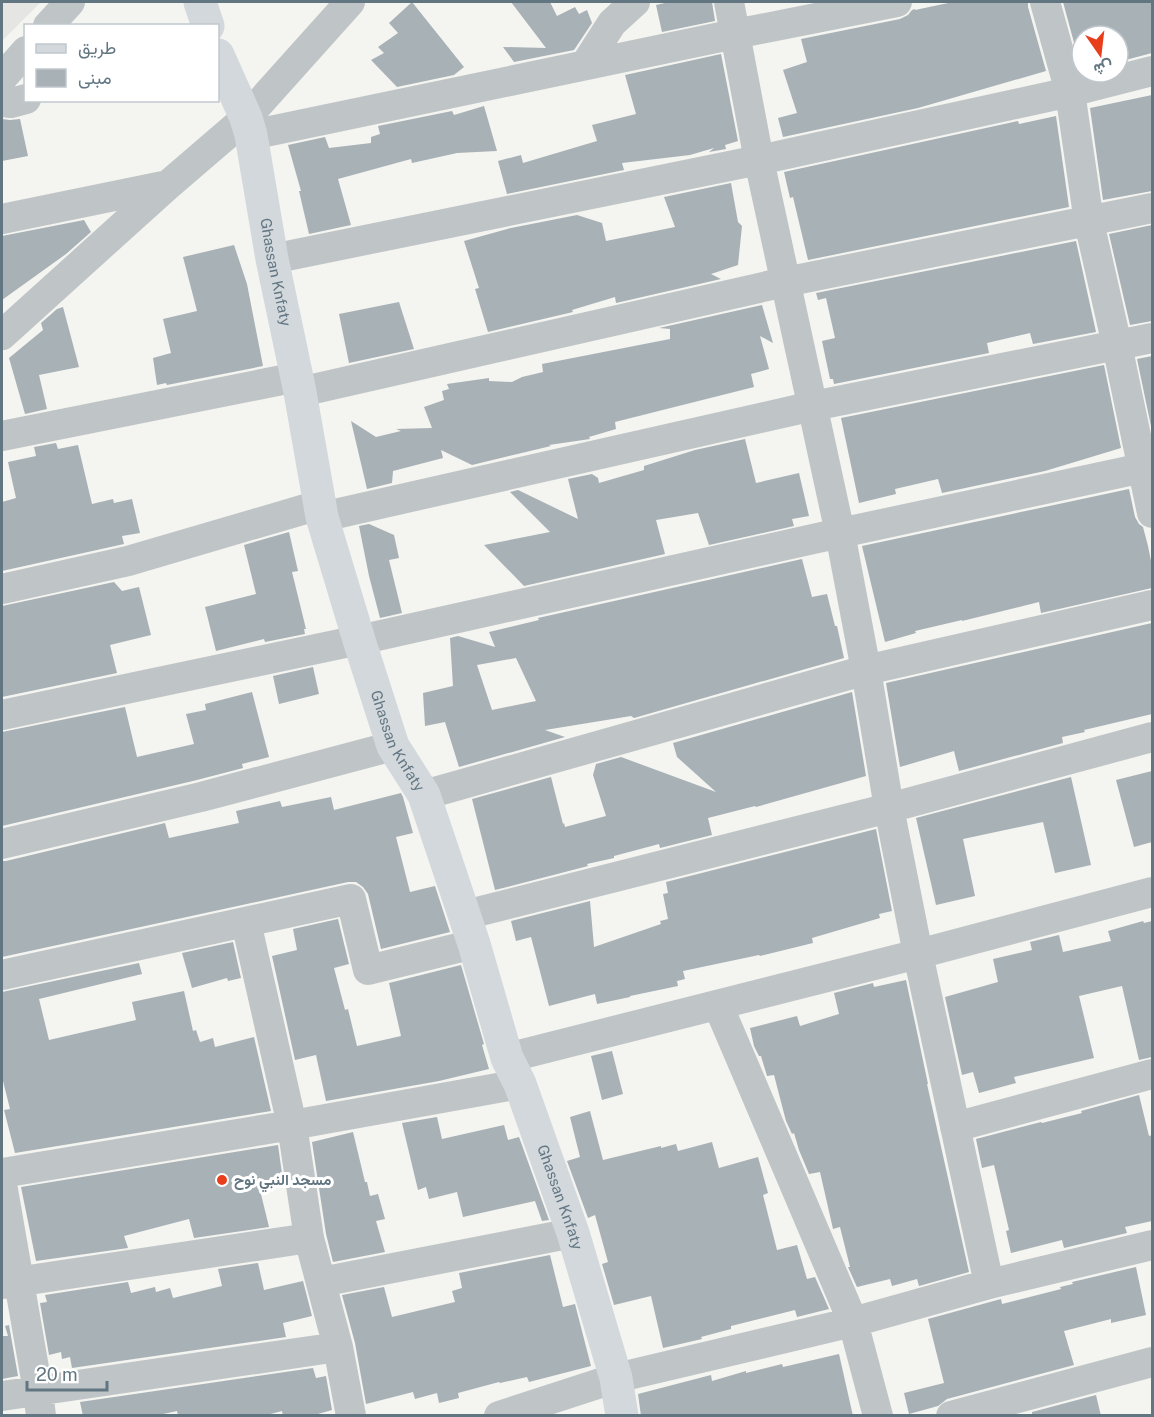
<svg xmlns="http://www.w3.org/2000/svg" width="1154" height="1417" font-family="'Public Sans',Vazirmatn,sans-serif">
<rect width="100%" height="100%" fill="#f4f4f0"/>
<path fill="#e5e6e4" d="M2 2H41L2 41Z"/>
<path fill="#a8b1b6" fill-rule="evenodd" d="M412 2 464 67 454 75 397 87 371 60 384 53 378 47 398 33 389 23Z
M511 2H550L557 16 575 7 579 14 587 10 592 23 574 50 514 62 503 47 546 48Z
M669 2H712L715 21 662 32 656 5Z
M953 2H1028V7L1046 71 918 108 783 137 778 118 797 113 783 70 807 62 801 39 900 19 908 15 912 10 915 9V10Z
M1063 2H1152V53L1118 62V36H1082V63L1081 60 1079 61Z
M721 54 738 141 725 145 726 149 709 152 714 148 690 155 622 163 624 170 507 194 498 161 521 155 523 163 597 141 592 125 636 114 625 75Z
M1152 95V191L1103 200 1090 108Z
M484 106 497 151 457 153 412 163 411 159 338 179 351 225 309 234 299 191H301L288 145 325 137 329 148 371 143V137L380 134 378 126 452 111 454 115Z
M1056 116 1069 207 808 260 793 197 790 198 784 172 1018 121 1019 124Z
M2 119 10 120 20 119 28 156 2 161Z
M731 183 738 222 742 226 738 265 711 274 721 279 616 303 615 297 572 310 573 312 488 332 475 289 479 288 464 241 511 228 577 215 602 223 606 241 675 227 664 197Z
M84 220 91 232 66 254 2 300V236Z
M1152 225V321L1130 325 1109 234Z
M1076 241 1096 332 1033 344 1030 333 987 343 989 353 834 384 833 379H830L822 341 835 338 826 298 818 300 816 293Z
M234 245 247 284 263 366 167 385 166 383 157 385 153 358 171 353 163 319 197 311 183 257Z
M399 302 414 349 349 363 339 314Z
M762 305 773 343 760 336 769 369 751 374 754 387 615 422 616 429 589 437 590 439 549 445 551 446 472 465 441 450 443 458 393 471 392 483 367 489 351 421 376 437 401 431 396 429 432 428 424 407 444 400 442 391 449 389 447 384 489 378V381L512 382 522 377 543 372 542 364 670 339V329L659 328Z
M63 307 79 367 39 375 47 409 25 414 9 358 43 330 41 323 57 309Z
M1152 356V431L1137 359Z
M1104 365 1121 448 1045 471 942 493 938 479 895 489 896 494 859 503 841 418Z
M745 439 756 483 799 473 809 516 792 519 794 526 709 545 698 513 656 520 665 554 524 586 484 545 550 532 510 492 518 490 578 519 568 479 592 474 598 478 599 483 644 470V466L695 450Z
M56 443 58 449 78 445 92 504 113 499 114 503 132 499 140 533 122 536 124 544 2 571V502L16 498 8 462 36 456 34 447Z
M1129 489 1135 517 1139 524 1143 527 1148 546 1152 566V588L1041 613 1039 602 962 621V620L915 631 916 633 885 642 862 546Z
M369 524 394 535 399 558 389 560 402 613 380 618 369 576 359 526Z
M289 532 298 571 292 572 306 629H304L305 634 265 642 264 639 216 651 205 607 256 594 244 545Z
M802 559 812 597 827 594 835 626H837L844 658 634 718 631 716 545 730 565 737 459 767 445 722 425 726 423 693 453 686 450 638 458 636 495 647 489 632 539 620 538 618ZM516 658 536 701 492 710 477 665Z
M114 582 122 591 139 587 151 635 110 645 117 673 2 697V606Z
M1152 623V714L1084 730 1085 732 1062 737 1063 743 959 771 954 751 900 767 886 683Z
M313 667 319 694 279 704 273 676Z
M252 692 269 757 242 764 243 768 197 780 2 826V732L125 707 137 757 194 744 186 714 206 710 205 704Z
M852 692 866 776 756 807 755 806 708 818 712 835 660 848 659 844 614 856V858L587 864 588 866 495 890 472 799 551 777 563 824 564 823 565 827 606 816 593 775 596 764 621 757 716 792 677 757 673 743Z
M1152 771V842L1134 847 1116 780Z
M1071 777 1091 865 1055 873 1043 822 963 839 975 896 936 905 916 818Z
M401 793 403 797 413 833 396 837 410 892 435 886 450 932 381 949 368 894 363 887 356 882H348L2 957V861H6L165 823 169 838 239 823 236 811 280 801 282 807 331 797 334 810Z
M876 829 892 911 879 914 880 918 812 938 813 943 760 956 759 955 683 971 685 979 677 981 678 986 630 996V997L597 1004 595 994 549 1006 531 937 516 941 511 921 590 901 594 947 661 924 660 921 668 919 663 894 668 893 666 882Z
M338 919 349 964 334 968 345 1010 348 1009 357 1046 401 1036 389 983 461 965 484 1044 482 1045 489 1069 439 1081 326 1101 316 1055 295 1060 272 956 297 950 293 929Z
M1143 921 1144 923 1152 921V1057L1139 1060 1122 986 1079 996 1094 1058 1014 1077 1016 1083 979 1093 973 1072 962 1075 945 997 998 982 993 959 1032 950 1030 942 1059 935 1063 952 1111 941 1108 931Z
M233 942 241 978 228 981 227 978 192 988 182 953Z
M139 963 142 974 39 999 49 1040 136 1020 132 1002 184 991 193 1031 196 1030 200 1042 213 1038 215 1047 254 1037 271 1111 15 1153 4 1110 10 1109 2 1077V992Z
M906 980 928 1084H927L969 1272 919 1286 917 1279 892 1286 890 1279 857 1287 848 1267H850L840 1227 833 1229 820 1172 809 1174 799 1150 794 1133 792 1134 786 1121 774 1075 767 1076 761 1056H759L754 1046 750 1028 797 1016 800 1026 839 1014 834 993 873 983 874 987Z
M612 1051 623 1094 602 1100 591 1056Z
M1139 1095 1149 1136 1152 1135V1221L1125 1227 1127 1233 1064 1248 1062 1240 1011 1253 1006 1231 1009 1230 994 1165 982 1168 976 1139 1041 1122 1042 1123 1082 1113 1081 1111Z
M590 1111 603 1160 661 1146V1148L676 1144 678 1151 712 1142 719 1168 758 1157 768 1193 763 1195 777 1250 797 1245 807 1279 815 1277 829 1309 797 1317 795 1310 731 1326V1329L701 1337 702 1339 663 1348 651 1296 614 1305 602 1264 608 1262 595 1215 588 1218 567 1161 580 1157 570 1117Z
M437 1117 442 1139 504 1125 508 1140 519 1137 549 1220 542 1221 535 1201 463 1217 457 1192 429 1199 426 1187 418 1190 402 1123Z
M353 1132 365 1182H367L370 1196 378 1194 385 1219 376 1221 385 1252 333 1262 326 1234 312 1142Z
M278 1145 283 1181 259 1186 269 1227 194 1238 189 1219 124 1236 128 1248 36 1261 21 1187Z
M550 1255 563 1307 575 1304 591 1366 529 1382 527 1377 500 1383 499 1382 458 1393 459 1398 439 1403 437 1393 415 1399 413 1392 366 1404 355 1343 342 1295 384 1287 392 1317 455 1302 452 1291 462 1288 459 1273Z
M258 1263 264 1290 303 1281 312 1316 283 1323 286 1337 72 1368 70 1357 62 1359 61 1352 49 1355 40 1303 47 1302 45 1295 128 1282 131 1293 155 1287 156 1292 170 1288 173 1298 222 1286 218 1269Z
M1136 1267 1146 1315 1111 1323V1319L1064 1331 1074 1365 947 1399 938 1406 909 1414 904 1393 944 1383 928 1319 1001 1299 1002 1304 1061 1289 1060 1287 1073 1284 1072 1282Z
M9 1325 18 1376 2 1379V1336H8L5 1326Z
M839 1354 853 1416H641L638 1394 711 1375 712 1381 746 1371V1373L782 1364 783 1367Z
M313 1368 316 1378 326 1376 332 1410 311 1416H283L282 1411 263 1416H178L177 1411 154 1416H83L80 1402Z
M1096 1395 1101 1416H1032V1412Z"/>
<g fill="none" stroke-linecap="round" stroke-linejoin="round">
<path stroke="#bfc4c6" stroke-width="30" d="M729 2 759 160 840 533 866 670 889 808 918 954 989 1284
M1045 2 1070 92 1089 222 1117 345 1152 513
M48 26 70 2
M585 65 612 23 635 2
M2 78 26 51
M2 102 11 103 26 99
M251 135 735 34 897 2
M2 219 168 185
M272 259 759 160 1070 92 1152 71
M2 335 168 185 246 118 350 2
M300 392 785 282 1152 208
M2 436 297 377
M322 517 813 406 1152 338
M2 589 128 561 319 505
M2 715 359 640 840 533 1152 466
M424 795 866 670 1152 605
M2 844 201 797 393 746
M465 915 889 808 1152 737
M246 922 292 1125 309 1238 338 1347 351 1416
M2 975 351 899 368 970 474 944
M718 1005 853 1322 878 1416
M507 1058 918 954 1152 892
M955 1127 1152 1074
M2 1173 292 1125 520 1084
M2 1184 38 1391 41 1416
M321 1282 573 1233
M2 1284 309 1238
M2 1396 338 1347
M499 1416 616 1378 853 1322 989 1284 1152 1245
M951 1416 1152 1362"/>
<g stroke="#d2d8dc" stroke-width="33">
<path d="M200 2 208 26"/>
<path id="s1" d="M218 55 246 118 251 135 272 259 300 392 322 517 359 640 393 746 424 795 474 944 507 1058 520 1084 573 1233 616 1378 622 1416"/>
</g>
</g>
<circle fill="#e93e1c" stroke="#fff" stroke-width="2" cx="222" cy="1180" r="6"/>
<g text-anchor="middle" stroke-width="6" stroke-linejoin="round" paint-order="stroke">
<g font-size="15" fill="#627682" stroke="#fff">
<text dy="5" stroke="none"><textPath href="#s1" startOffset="226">Ghassan Knfaty</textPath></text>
<text dy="5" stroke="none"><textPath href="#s1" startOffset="712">Ghassan Knfaty</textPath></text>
<text dy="5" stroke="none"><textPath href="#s1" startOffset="1198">Ghassan Knfaty</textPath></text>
</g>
<g font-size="15" font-weight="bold" fill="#627682" stroke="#fff" text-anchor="start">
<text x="234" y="1185">مسجد النبي نوح</text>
</g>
</g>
<rect width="1154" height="1417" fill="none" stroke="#627682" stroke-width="6"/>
<rect x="24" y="24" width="195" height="78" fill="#ffffff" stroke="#c0c8cd" stroke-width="1.5"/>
<rect x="36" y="44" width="30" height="9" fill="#d2d8dc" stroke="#c0c8cd" stroke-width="1.5"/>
<text x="78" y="54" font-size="18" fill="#627682">طريق</text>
<rect x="36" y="69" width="30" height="18" fill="#a8b1b6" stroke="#c0c8cd" stroke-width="1.5"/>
<text x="78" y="84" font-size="18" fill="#627682">مبنى</text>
<g transform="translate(1100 54) rotate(166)"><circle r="28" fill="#ffffff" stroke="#c0c8cd" stroke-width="1.5"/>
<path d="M0-4.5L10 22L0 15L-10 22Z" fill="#e93e1c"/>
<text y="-9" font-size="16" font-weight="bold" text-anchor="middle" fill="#627682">ش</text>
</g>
<path d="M27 1381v9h80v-9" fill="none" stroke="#627682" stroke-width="3"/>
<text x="36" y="1381" font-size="18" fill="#627682" stroke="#ffffff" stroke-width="4.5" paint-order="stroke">20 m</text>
</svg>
